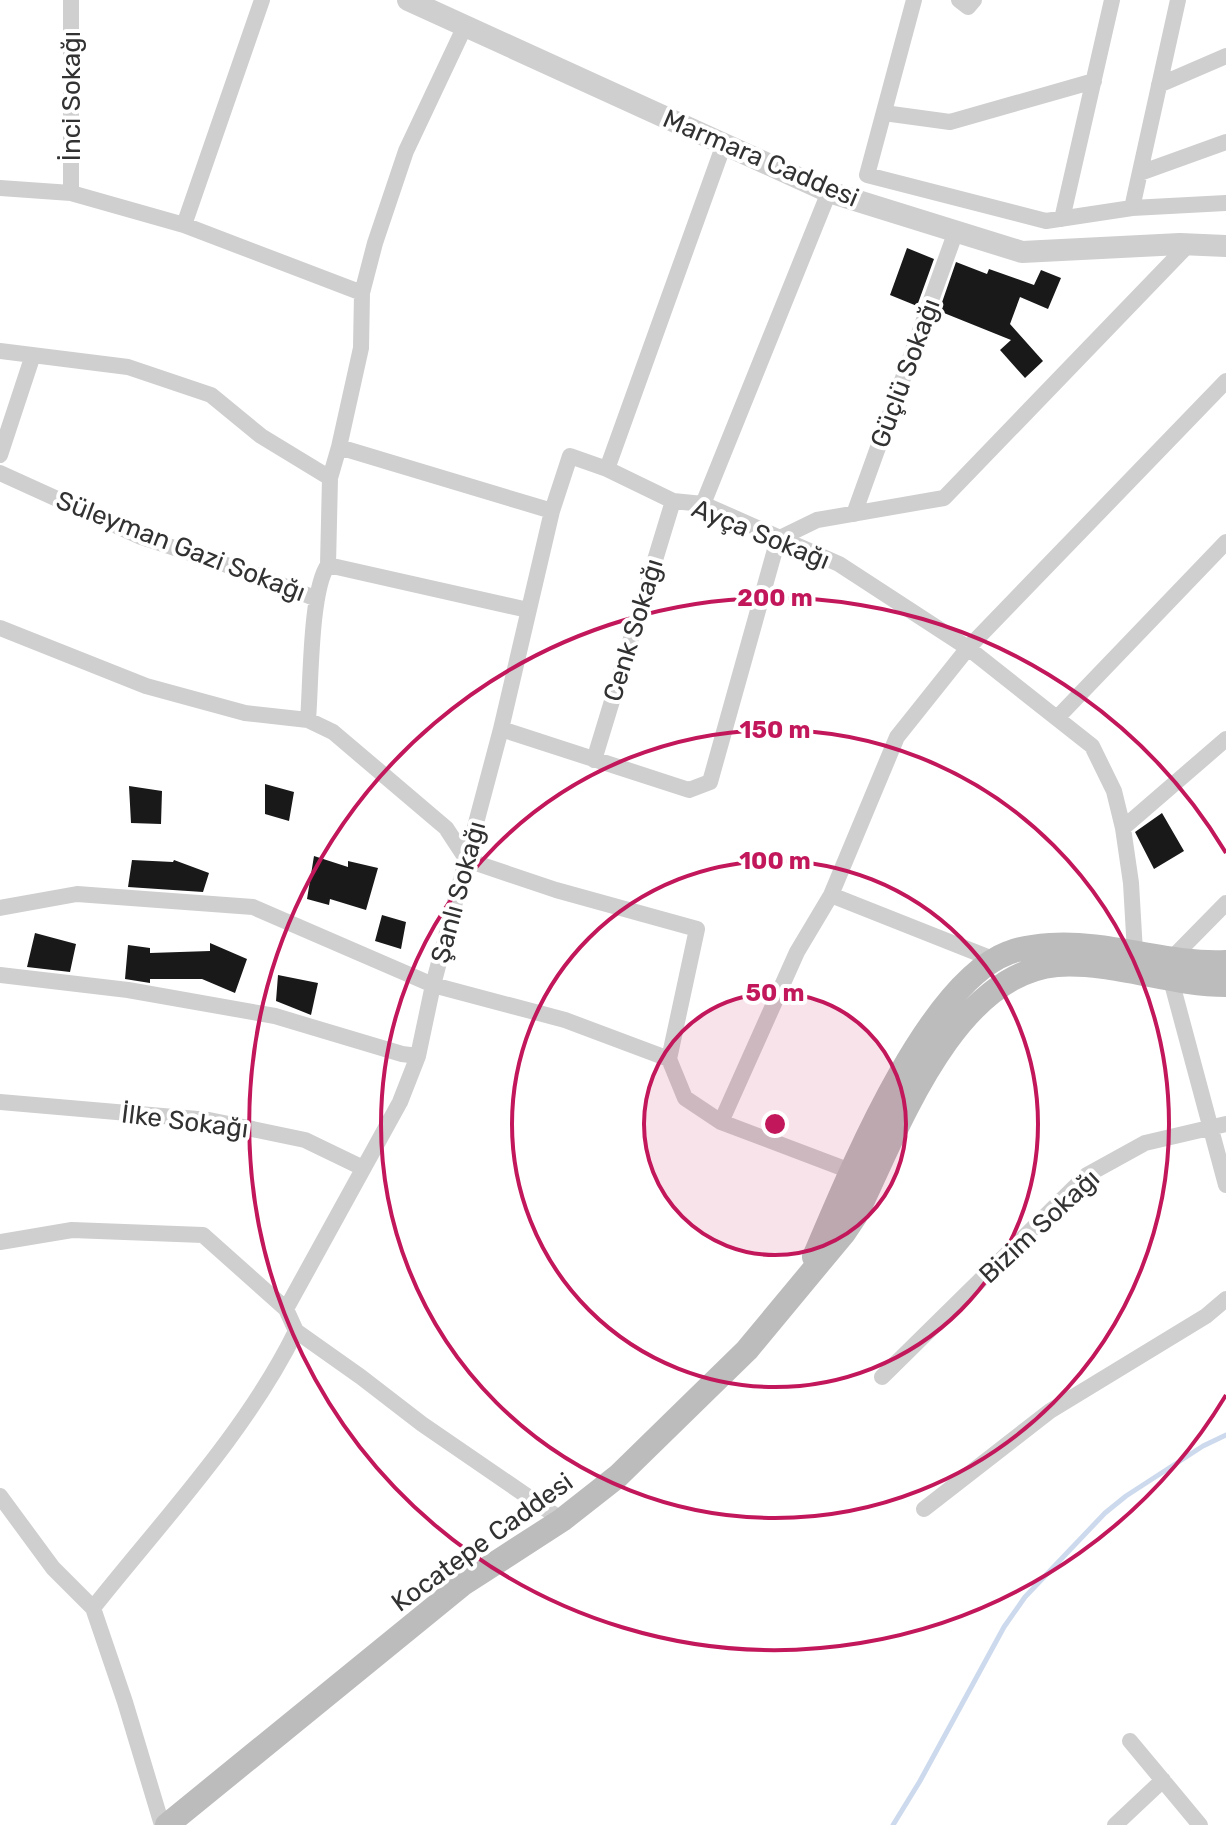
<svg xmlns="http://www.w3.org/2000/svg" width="1226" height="1825" font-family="Rubik,sans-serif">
<rect width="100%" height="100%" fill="#fff"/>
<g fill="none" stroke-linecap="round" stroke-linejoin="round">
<path stroke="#cddaee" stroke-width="5" d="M893 1825 920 1781 1004 1627 1025 1597 1105 1513 1126 1496 1203 1446 1226 1435"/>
</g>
<path fill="#191919" d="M907 248 934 259 917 306 890 295Z
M956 262 987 274 989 269 1034 285 1041 270 1061 278 1048 309 1020 297 1010 324 1043 361 1025 378 1000 350 1011 340 939 311Z
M265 784 294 792 289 821 265 814Z
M129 786 162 791 161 824 131 823Z
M1162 813 1184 851 1154 869 1135 832Z
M314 856 348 867V861L378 868 366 910 330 899 329 905 307 899Z
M132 860 173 862 174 860 209 873 203 892 128 887Z
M382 915 406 922 401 949 375 941Z
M35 933 76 944 70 972 27 967Z
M210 943 247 959 235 993 202 979H150V983L125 979 128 945 150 948V953L210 951Z
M278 975 318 983 311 1015 276 1001Z"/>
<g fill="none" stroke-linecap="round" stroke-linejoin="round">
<path stroke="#cfcfcf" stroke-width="16" d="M71 0V193
M914 0 867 175 1046 221 1132 208
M959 0 968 7 974 0
M1178 0 1132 208 1226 203
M465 26 406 151 375 243 362 293 361 348 339 447 552 511 570 456 607 469
M1159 85 1226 56
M884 113 950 122 1094 81
M724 144 607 469 673 501 703 504 839 564 968 648 1092 746 1114 791 1123 828 1131 883 1135 952
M1140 173 1226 142
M0 188 71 193 184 225 362 293
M1062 219 1112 0
M184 225 262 0
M0 351 128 367 211 395 261 436 330 478
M0 455 33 355
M0 473 141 537 251 573 317 599
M703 504 829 192
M552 511 501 729 689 790 710 782 778 539 817 520 944 498 1189 244
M854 514 956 231
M328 565 528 610
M0 628 146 686 245 713 308 720 333 732 446 828 467 860 556 890 697 929 669 1059
M1057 718 1226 542
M308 720C311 685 310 590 328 565L330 478 339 447
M594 760 673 501
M1123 828 1226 739
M831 895 995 960
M0 908 77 894 253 907 433 985 565 1020 669 1059 685 1098 721 1122 853 1172
M1172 958 1226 903
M0 975 128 990 275 1016 402 1054 418 1056 400 1102 286 1309
M1171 980 1226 1185
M418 1056 433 985 501 729
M0 1102 209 1120 305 1140 363 1168
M721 1122 797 952 831 895 897 737 968 648 1226 381
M0 1242 72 1230 203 1235 286 1309 296 1331 361 1377 422 1424 562 1520
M882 1377 1087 1175 1145 1143 1226 1124
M0 1496 53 1568 93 1608 125 1702 162 1825
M924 1509 1050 1411 1206 1316 1226 1299
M93 1608C162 1521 247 1431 296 1331
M1130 1741 1200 1825
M1115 1825 1163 1780"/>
<path stroke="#cfcfcf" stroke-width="22" d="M408 0 829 192 1022 252 1180 244 1226 246"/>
<path stroke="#bcbcbc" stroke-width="24" d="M814 1257C848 1178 925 985 1008 953 1020 948 1036 946 1050 945 1109 941 1167 965 1226 962
M167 1825 463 1584 562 1520 618 1476 747 1350 844 1233 856 1215C896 1134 952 974 1057 965 1113 961 1170 985 1226 985"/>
</g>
<circle cx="775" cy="1124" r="131" fill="#c2185b" fill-opacity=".12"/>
<g fill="none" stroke="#c2185b" stroke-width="4">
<circle cx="775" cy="1124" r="131"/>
<circle cx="775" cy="1124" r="263"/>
<circle cx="775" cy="1124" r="394"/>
<path d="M1226 1395A526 526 0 1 1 1226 853"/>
</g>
<g text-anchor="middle" stroke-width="8" stroke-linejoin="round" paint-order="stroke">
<g font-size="26" fill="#323232" stroke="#fff">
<text transform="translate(71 96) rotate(-90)" y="9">İnci Sokağı</text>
<text transform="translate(761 158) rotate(23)" y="9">Marmara Caddesi</text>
<text transform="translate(905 373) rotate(-70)" y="9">Güçlü Sokağı</text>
<text transform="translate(761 534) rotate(22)" y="9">Ayça Sokağı</text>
<text transform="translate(181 546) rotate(21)" y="9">Süleyman Gazi Sokağı</text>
<text transform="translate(633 630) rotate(-73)" y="9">Cenk Sokağı</text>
<text transform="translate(458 892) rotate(-75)" y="9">Şanlı Sokağı</text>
<text transform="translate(185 1121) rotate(7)" y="9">İlke Sokağı</text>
<text transform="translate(1039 1226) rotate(-43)" y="9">Bizim Sokağı</text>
<text transform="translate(482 1542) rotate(-36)" y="9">Kocatepe Caddesi</text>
</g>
</g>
<circle cx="775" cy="1124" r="12" fill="#c2185b" stroke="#fff" stroke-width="4"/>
<g font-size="24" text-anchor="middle" font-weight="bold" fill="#c2185b" stroke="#fff" stroke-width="8" stroke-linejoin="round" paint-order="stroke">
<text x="775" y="606">200 m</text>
<text x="775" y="738">150 m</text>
<text x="775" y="869">100 m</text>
<text x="775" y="1001">50 m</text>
</g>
</svg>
